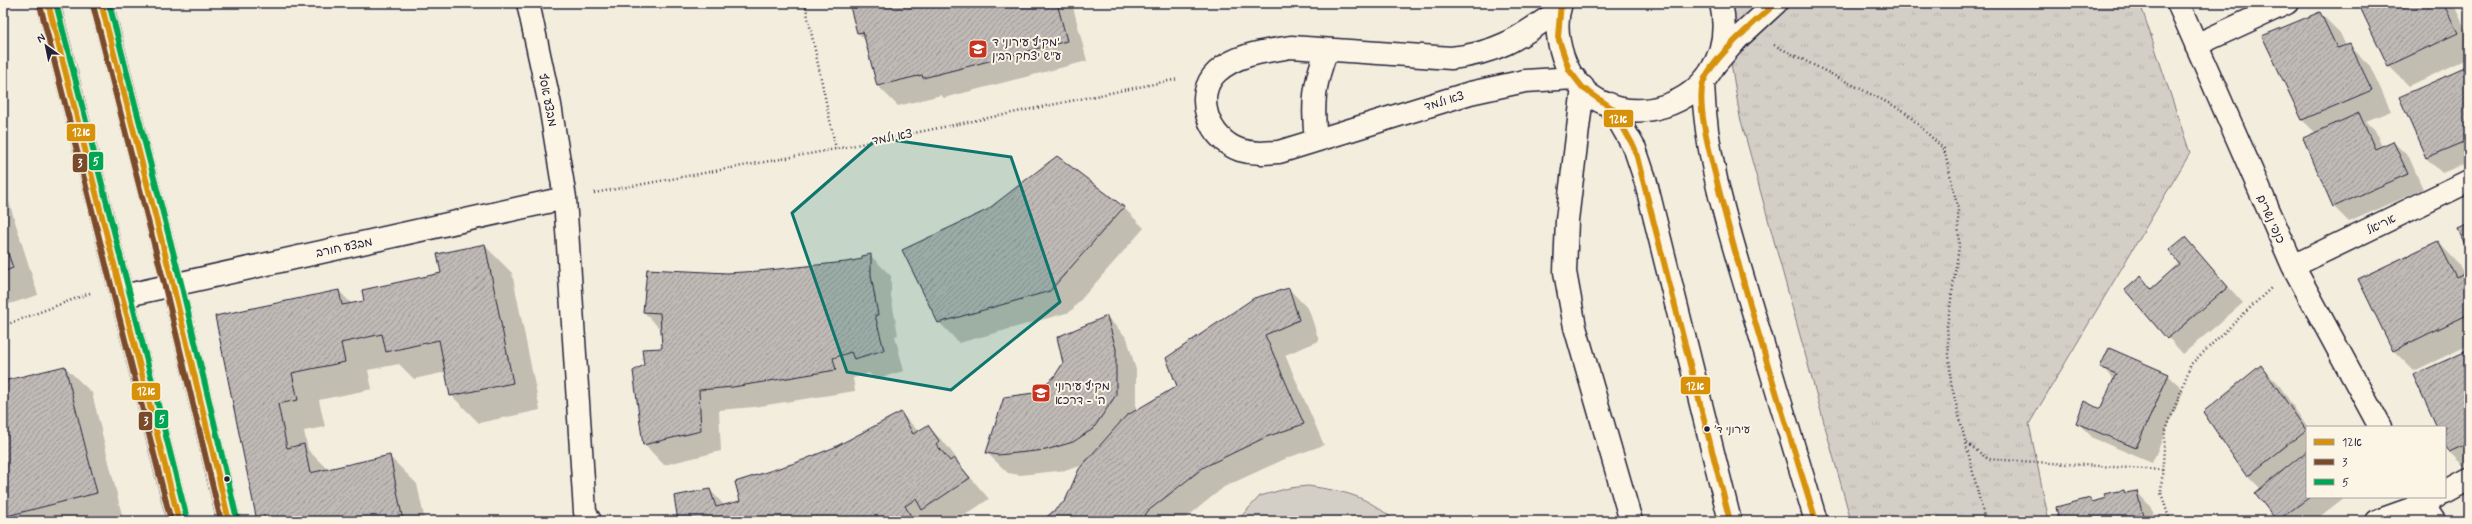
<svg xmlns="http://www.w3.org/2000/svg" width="2472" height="524" font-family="Mynerve,'Playpen Sans Hebrew',sans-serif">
<defs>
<pattern id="park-tufts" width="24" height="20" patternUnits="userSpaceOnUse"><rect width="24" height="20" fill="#d4cfc6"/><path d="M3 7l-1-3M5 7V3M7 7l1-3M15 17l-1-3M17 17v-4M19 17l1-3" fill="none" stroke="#b6b1ab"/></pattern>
<pattern id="building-hatch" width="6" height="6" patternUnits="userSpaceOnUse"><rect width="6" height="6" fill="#bfbab6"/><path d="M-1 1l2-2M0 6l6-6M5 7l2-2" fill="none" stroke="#9b9795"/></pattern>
</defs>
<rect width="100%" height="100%" fill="#f3edde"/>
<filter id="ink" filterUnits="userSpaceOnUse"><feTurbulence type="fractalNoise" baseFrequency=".025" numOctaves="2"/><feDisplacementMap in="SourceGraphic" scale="8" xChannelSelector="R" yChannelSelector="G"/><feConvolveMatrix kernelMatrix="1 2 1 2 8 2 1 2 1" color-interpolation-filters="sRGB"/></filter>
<g filter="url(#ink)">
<path fill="url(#park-tufts)" stroke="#7b7880" d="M1721 3H2140L2190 153 2029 424 2049 521H1851L1740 117Z"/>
<path fill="#d4cfc6" stroke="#7b7880" d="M1308 486C1347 492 1365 495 1395 521H1237L1260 496 1289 488Z"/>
<path fill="#0003" d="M850 3H1072L1087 61 944 98 941 95 898 106 878 86 866 41 858 33Z
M2359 3H2453L2469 37V58L2409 86 2389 66Z
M2320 13 2340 33 2346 46 2349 45 2370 66 2391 111 2366 121 2375 130 2382 147 2393 142 2409 157 2423 189 2349 222 2334 207 2304 139 2316 133 2302 120Z
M2469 67V162L2442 173 2426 158Z
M1057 158 1124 208 1144 228 1070 312 959 343 939 322 988 210Z
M3 183 38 295 3 306Z
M2185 238 2243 303 2183 354 2126 290 2141 278 2152 289 2180 264Z
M2438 242 2458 263 2464 274 2466 273 2469 276V345L2414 371 2394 351 2360 280Z
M484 245 512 273 540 410 479 423 451 395 446 372 414 379 399 364 368 370 372 389 319 400 325 427 304 431 308 450 328 470 390 457 417 484 425 521H258L216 317 339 291 352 304 365 302 442 274Z
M870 255 891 276V296L898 335 895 336 904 371 875 379 869 373 853 378 855 391 754 407 719 410 721 451 664 465 644 444 645 365 663 349 662 331 644 312 727 274 759 272 863 260Z
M1289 289 1309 310 1319 341 1285 355 1324 445 1287 458 1224 487 1182 521H1043L1066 502 1084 465 1067 470 1020 475 1008 473 987 453 1034 394 1054 378 1107 317 1127 338 1136 370V411L1179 386Z
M2469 351V471L2449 452 2445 442V427H2438Z
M2261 366 2277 382 2307 427V497H2345L2314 521H2278L2257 493 2261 489 2248 476 2205 412Z
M65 367 92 393 123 519 3 521V382Z
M2102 367 2168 375 2184 390 2152 463 2093 438 2077 422 2101 410 2114 380Z
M901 413 919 432 928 426 948 447 959 462 958 463 989 499 956 521H679L710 490 725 506 741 502 799 463 835 448Z
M2124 491 2127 494 2137 492 2152 508 2155 521H2061L2090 499 2093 502Z"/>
<path fill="url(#building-hatch)" stroke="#22223b" d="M849 3H1057L1067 41 923 78 922 75 877 86 863 32 857 33Z
M2358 3H2443L2458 33 2388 66Z
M2320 12 2337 48 2350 44 2372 90 2302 120 2262 36Z
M2469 66V140L2426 158 2399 97Z
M2359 113 2375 149 2393 141 2408 174 2333 207 2303 138Z
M1057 156 1124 207 1050 291 938 323 902 250 987 210Z
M2469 224V254L2458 229Z
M2185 237 2228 287 2167 339 2125 290 2141 276 2151 289 2179 264 2169 250Z
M3 238 13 268 3 272Z
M2438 241 2456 277 2466 272 2469 277V314L2393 351 2358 279Z
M485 244 513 383 450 396 439 340 386 352 382 334 341 343 345 362 292 373 298 400 278 404 287 448 304 444 310 473 390 455 403 521H257L215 316 339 290 342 305 364 301 362 290 441 273 437 254Z
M871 254V275L878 315H875L884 350 854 359 851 352 833 358 836 370 733 387 699 390 701 431 643 445 633 371 644 365 642 349 662 348 660 313 643 312 647 269 727 273 759 271 846 262 862 259V256Z
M1289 288 1299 320 1265 335 1304 424 1266 437 1204 467 1148 511 1141 521H1042L1065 501 1079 469 1126 416 1177 386 1166 358 1254 298Z
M1107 316 1116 349V395L1093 429 1073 442 1046 450 998 455 986 453 1004 397 1034 393 1054 377 1063 363 1057 337Z
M2109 348 2169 374 2136 448 2076 423 2084 401 2100 409 2116 374 2100 367Z
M2469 350V443L2449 452 2445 445V427H2437L2413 375Z
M2261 365 2306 430 2247 477 2203 412Z
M65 366 97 493 3 517V381Z
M901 412 913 434 928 425 939 441 936 444 950 461 954 458 970 478 922 510 916 499 905 506 914 521H678L674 496 710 489 716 507 740 501 735 482 798 462 835 447Z
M2307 451V497H2310L2277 521 2255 493Z
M2124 490 2125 493 2137 491 2144 521H2059L2056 507 2090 498 2092 502 2106 498 2104 494Z"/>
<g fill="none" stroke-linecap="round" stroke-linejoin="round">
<g stroke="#22223b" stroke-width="25">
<path id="minor" d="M48 3 179 521
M101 3 173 285 229 521
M528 3 550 105 565 198 585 512 590 521
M2178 3 2293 266 2380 427
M1558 11C1520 37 1499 53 1451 58L1291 47C1267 51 1236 54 1217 72 1192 95 1209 140 1240 150 1253 154 1265 153 1279 152L1470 93 1525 81 1575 78
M2196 45 2287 3
M1716 63 1738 38 1776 3
M1583 87 1567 220 1565 272 1575 327 1631 521
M1316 140C1312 106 1314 82 1327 50
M2293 266 2469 181
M123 296 565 198
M2445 492 2469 479
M2418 497 2434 521
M2377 521 2422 505 2436 497"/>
</g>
<g stroke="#22223b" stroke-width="25">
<path id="major" d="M1561 3C1555 21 1557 39 1563 57 1597 152 1745 111 1721 3
M1703 83C1705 157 1728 227 1749 298 1771 372 1794 447 1816 521
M1609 104 1635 149 1645 179 1730 521"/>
</g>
<path stroke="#22223b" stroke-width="2.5" stroke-dasharray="1 3" stroke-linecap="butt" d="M805 3 836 149
M1774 45 1904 111 1944 149 1958 209 1959 247 1947 326 1951 383 1985 521
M594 193 836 149 1178 79
M3 326 90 293
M1967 443 1988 459 2163 470
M2170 521 2161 493 2165 433 2191 364 2271 288"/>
<use href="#minor" stroke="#fcf5e5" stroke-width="22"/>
<use href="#major" stroke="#fcf5e5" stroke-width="22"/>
<g stroke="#fcf5e5" stroke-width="9">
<path id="bus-1" d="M48 3 179 521
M101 3 173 285 229 521
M1561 3 1558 37 1569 70 1583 88 1613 109 1635 149 1730 521
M1776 3C1757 20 1710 60 1703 83 1696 108 1713 164 1719 190 1747 302 1782 411 1816 521"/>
</g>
<g stroke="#fcf5e5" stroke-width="9">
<path id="bus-2" d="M40 5 171 521
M93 5 165 287 221 521"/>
</g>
<g stroke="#fcf5e5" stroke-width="9">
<path id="bus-3" d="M56 3 187 519
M109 3 181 283 237 519"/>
</g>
<use href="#bus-1" stroke="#d79209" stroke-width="6"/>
<use href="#bus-2" stroke="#7a4b2a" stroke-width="6"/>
<use href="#bus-3" stroke="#00a651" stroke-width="6"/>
</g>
</g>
<path fill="#0f766e" fill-opacity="0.2" stroke="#0f766e" stroke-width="3" stroke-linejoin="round" d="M878 138 1011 157 1060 302 951 390 847 372 792 213Z"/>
<defs>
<g id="school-square" transform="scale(1)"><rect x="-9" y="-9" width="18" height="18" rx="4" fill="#c8321e" stroke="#fcf5e5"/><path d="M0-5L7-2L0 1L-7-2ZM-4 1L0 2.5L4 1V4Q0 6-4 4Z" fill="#fff"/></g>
</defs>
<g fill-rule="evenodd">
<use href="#school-square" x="978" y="49"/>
<use href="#school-square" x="1041" y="393"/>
</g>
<g fill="#22223b" stroke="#fcf5e5" stroke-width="1.5">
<circle cx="1707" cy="429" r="3.5"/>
<circle cx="227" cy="479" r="3.5"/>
</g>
<g text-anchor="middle" stroke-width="4" stroke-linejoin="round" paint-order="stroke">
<g font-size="11" fill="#22223b" stroke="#fcf5e5" text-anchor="start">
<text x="1714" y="433">עירוני ד׳</text>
</g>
<g font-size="12" fill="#22223b" stroke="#fcf5e5" text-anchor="start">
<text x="992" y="46">מקיף עירוני ד'<tspan x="992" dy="14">ע"ש יצחק רבין</tspan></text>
<text x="1055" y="390">מקיף עירוני<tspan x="1055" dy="14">ה' - דרכא</tspan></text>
</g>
<g font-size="12" fill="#22223b" stroke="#fcf5e5">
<text transform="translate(548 100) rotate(79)" y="4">מבצע אסף</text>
<text transform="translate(1444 101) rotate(-17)" y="4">צא ולמד</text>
<text transform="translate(892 137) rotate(-11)" y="4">צא ולמד</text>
<text transform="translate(2271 219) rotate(66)" y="4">כנפי נשרים</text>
<text transform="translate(2381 224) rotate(-26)" y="4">אריאל</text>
<text transform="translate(344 247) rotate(-12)" y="4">מבצע חורב</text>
</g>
</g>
<g stroke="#fcf5e5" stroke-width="1.5">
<rect x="1603" y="109" width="31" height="19" rx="4" fill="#d79209"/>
<rect x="66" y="123" width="30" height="19" rx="4" fill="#d79209"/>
<rect x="88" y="151" width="16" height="20" rx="4" fill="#00a651"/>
<rect x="72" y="153" width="16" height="20" rx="4" fill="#7a4b2a"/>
<rect x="1680" y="376" width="31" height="19" rx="4" fill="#d79209"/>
<rect x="131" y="382" width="30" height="19" rx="4" fill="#d79209"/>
<rect x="154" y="409" width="15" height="20" rx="4" fill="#00a651"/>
<rect x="138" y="411" width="15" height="20" rx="4" fill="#7a4b2a"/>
</g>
<g font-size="11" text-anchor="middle" font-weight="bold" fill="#fff">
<text x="1618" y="123">12א</text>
<text x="81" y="136">12א</text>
<text x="96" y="165">5</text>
<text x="80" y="167">3</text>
<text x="1695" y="390">12א</text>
<text x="146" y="395">12א</text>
<text x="162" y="423">5</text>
<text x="146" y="425">3</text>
</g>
<rect width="2472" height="524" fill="none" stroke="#fcf5e5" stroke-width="16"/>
<rect x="8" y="8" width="2456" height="508" fill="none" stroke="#22223b" stroke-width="1.5" filter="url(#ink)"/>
<rect x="2306" y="426" width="140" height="72" fill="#fcf5e5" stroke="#a5a1a1"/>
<rect x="2314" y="439" width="20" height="6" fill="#d79209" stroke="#a5a1a1"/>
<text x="2342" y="446" font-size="12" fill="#22223b">12א</text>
<rect x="2314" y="459" width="20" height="6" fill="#7a4b2a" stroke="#a5a1a1"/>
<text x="2342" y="466" font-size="12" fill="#22223b">3</text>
<rect x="2314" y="479" width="20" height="6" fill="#00a651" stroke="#a5a1a1"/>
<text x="2342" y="486" font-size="12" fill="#22223b">5</text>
<g transform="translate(46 46) rotate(327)" stroke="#fcf5e5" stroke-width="3" paint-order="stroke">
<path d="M0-3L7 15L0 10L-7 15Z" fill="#22223b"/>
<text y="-6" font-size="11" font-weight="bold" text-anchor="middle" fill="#22223b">N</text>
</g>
</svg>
